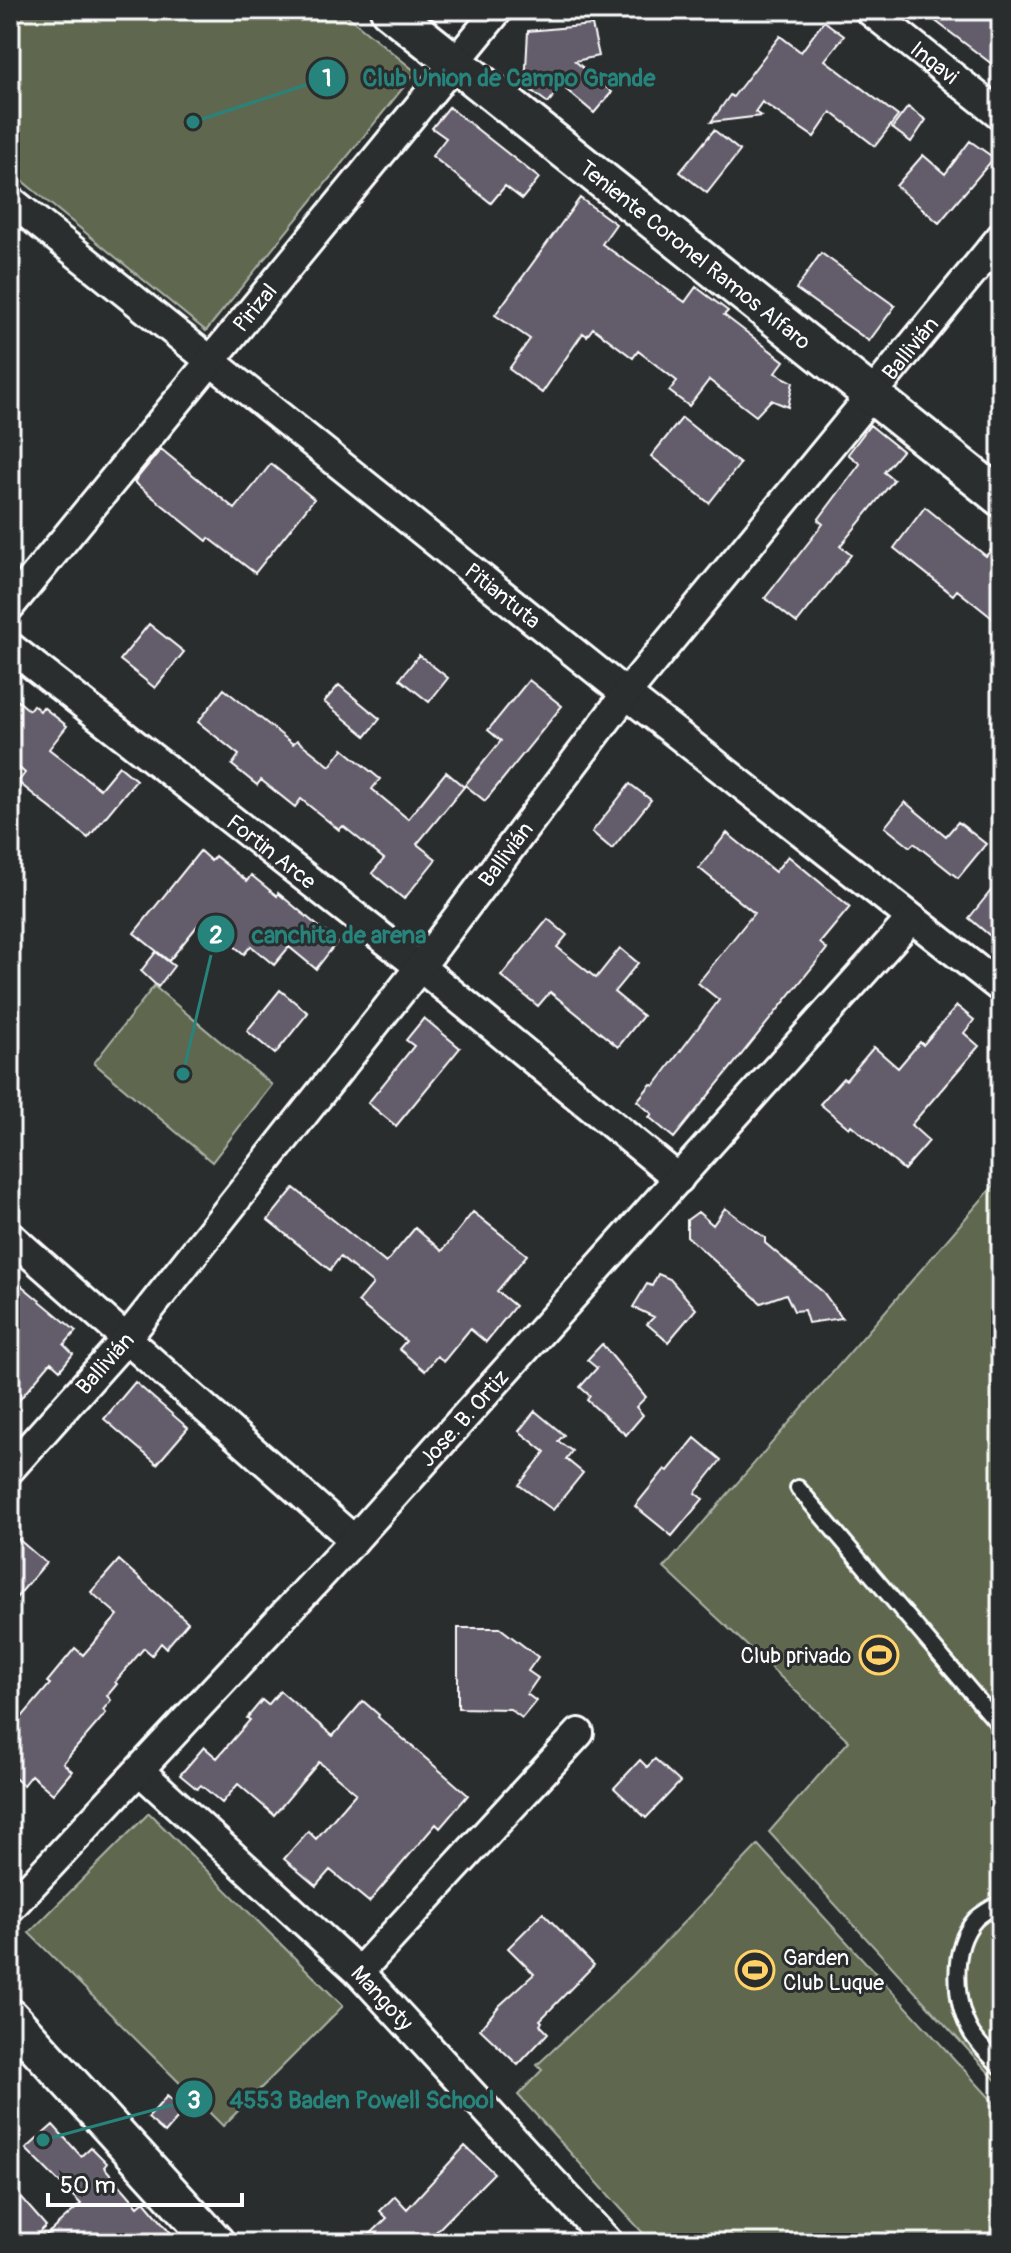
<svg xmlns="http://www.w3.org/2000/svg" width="1011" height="2253" font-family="Pangolin,sans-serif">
<rect width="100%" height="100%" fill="#2a2d2e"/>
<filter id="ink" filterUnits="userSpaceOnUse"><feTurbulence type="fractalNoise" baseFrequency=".0125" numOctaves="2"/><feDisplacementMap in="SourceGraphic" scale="16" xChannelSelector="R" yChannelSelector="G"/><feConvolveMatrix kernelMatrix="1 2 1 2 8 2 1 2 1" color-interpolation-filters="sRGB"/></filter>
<g filter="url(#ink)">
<path fill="#5e684f" stroke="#aeb4a7" stroke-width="2" d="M10 10H340L416 72 206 331 10 171Z
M154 986 272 1085 212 1162 94 1063Z
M1001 1177V2086L769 1832 849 1741 664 1568Z
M149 1813 343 2006 223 2126 29 1933Z
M758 1845 1001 2110V2243H652L518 2095 542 2070 537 2065 632 1976Z"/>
<path fill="#645b6b" stroke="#fff" stroke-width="2" d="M921 10H983L1001 23V71Z
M824 21 844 36 825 60 898 116 875 146 831 112 814 137 762 102 755 112 761 116 711 122 730 95 733 97 780 36 801 52Z
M592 25 599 56 575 61 612 92 594 113 562 86 548 103 525 86 528 31Z
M449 107 539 178 522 199 505 186 491 203 432 156 446 138 432 128Z
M908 107 926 120 911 142 892 128Z
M714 130 740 151 707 193 680 172Z
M970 141 994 158 939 223 896 186 923 155 945 174Z
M580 198 616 224 602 244 685 302 696 287 728 311 724 315 784 361 775 373 793 382 788 407 771 400 756 416 709 380 689 406 669 391 677 381 638 351 633 358 593 328 587 336 583 333 542 393 509 369 530 339 495 315Z
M821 253 895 306 869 341 796 289Z
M682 418 740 464 709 503 651 456Z
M870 425 902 451 884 472 894 480 840 546 851 555 797 623 765 598 823 524 818 520 860 464 848 454Z
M161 449 235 509 271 464 314 499 255 573 209 538 207 541 134 482Z
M925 507 986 556 1001 538V625L957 590 953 595 894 548Z
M149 624 184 652 155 688 120 660Z
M419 655 448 678 429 702 400 679Z
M529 680 562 706 485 801 465 785 501 741 488 730Z
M339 685 380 719 366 736 324 702Z
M224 689 293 744 297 740 330 766 343 749 380 779 372 789 408 819 446 772 464 787 417 844 436 859 404 899 372 873 384 859 343 826 339 830 301 799 295 807 261 780 257 785 232 765 239 755 198 722Z
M10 694 29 710 33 705 40 711 43 707 67 726 49 749 100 789 119 766 136 780 88 838 18 782 25 773 10 760Z
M630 784 651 800 612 849 592 832Z
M905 802 946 836 958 822 986 844 958 878 914 843 910 847 885 827Z
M727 833 775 872 788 856 850 907 820 943 827 949 674 1138 649 1117 652 1114 637 1101 651 1084 654 1086 719 1000 698 983 754 913 699 868Z
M200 851 211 861 215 856 247 881 251 875 277 896 278 893 337 942 316 969 289 947 274 965 251 946 244 954 202 920 169 961 134 933Z
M1001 878V945L969 918Z
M548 919 567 935 557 947 596 978 620 948 638 963 614 992 643 1016 618 1047 550 992 538 1006 501 976Z
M156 952 174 966 158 987 141 971Z
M280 990 308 1013 275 1054 247 1031Z
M957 1006 974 1020 964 1033 979 1046 911 1125 929 1141 904 1170 851 1125 849 1128 820 1104 843 1078 846 1080 874 1047 898 1068 920 1042 923 1045Z
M424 1018 460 1048 396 1126 368 1103 414 1046 406 1040Z
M294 1188 386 1263 415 1228 442 1251 473 1212 527 1255 497 1291 515 1306 486 1342 470 1329 444 1361 437 1356 425 1371 399 1349 406 1341 358 1302 373 1284 340 1257 330 1270 268 1220Z
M725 1208 765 1238V1243L823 1292 842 1318 808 1323 804 1310 794 1311 786 1294 761 1303 687 1236V1220L698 1212 713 1225Z
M658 1274 670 1279 696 1309 668 1342 647 1324 654 1317 633 1307 647 1284 652 1286Z
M10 1276 76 1331 64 1345 73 1354 60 1370 51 1362 10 1411Z
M602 1344 646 1397 636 1407 643 1415 626 1435 587 1400 590 1396 580 1387 597 1368 587 1360Z
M135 1382 188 1428 157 1464 104 1419Z
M535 1411 564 1435 558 1441 572 1451 566 1459 583 1473 553 1510 519 1485 545 1452 519 1431Z
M695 1438 721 1460 695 1493 703 1499 672 1536 635 1506 665 1469 668 1471Z
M10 1532 46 1563 10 1605Z
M119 1560 188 1622 166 1648 161 1643 152 1655 144 1648 115 1682 117 1684 107 1696 111 1700 103 1710 106 1713 63 1763 72 1771 53 1794 31 1775 23 1785 10 1774V1731L50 1684 47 1682 75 1648 83 1655 118 1615 91 1592Z
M458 1628H500L538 1657 528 1671 538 1678 527 1694 536 1701 522 1718 510 1709 458 1708Z
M280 1691 333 1736 363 1701 379 1715 378 1717 468 1795 440 1828 436 1824 369 1902 330 1870 316 1886 284 1859 308 1831 316 1839 356 1793 319 1762 274 1815 238 1784 222 1803 201 1785 197 1789 180 1775 204 1747 217 1758 250 1720 247 1718 262 1700 268 1705Z
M655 1759 680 1782 646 1818 614 1788 640 1760 647 1767Z
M543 1913 594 1965 540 2020 542 2022 540 2025 548 2033 518 2065 480 2029 499 2006 534 1974 508 1948Z
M167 2096 184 2111 165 2133 148 2118Z
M53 2125 81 2156 91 2147 107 2163 104 2167 138 2206 144 2201 171 2233 160 2243H37L81 2204 26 2149Z
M465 2146 494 2173 425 2243H361L387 2218 380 2211 395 2196 407 2209Z
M10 2185 46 2226 28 2243H10Z"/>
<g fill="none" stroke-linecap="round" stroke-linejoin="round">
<g stroke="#fff" stroke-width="20">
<path id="service" d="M798 1488 1001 1727
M1001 1902C993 1908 981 1913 975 1920 950 1948 954 2004 972 2034 980 2046 991 2057 1001 2067"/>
</g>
<g stroke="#fff" stroke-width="34">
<g id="minor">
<path id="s1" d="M869 10 1001 115"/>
<path id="s2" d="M10 200 626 694 1001 988"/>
<path id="s3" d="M10 606 498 10"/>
<path id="s4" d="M10 647 420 967 679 1179"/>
<path d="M10 1236 354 1540"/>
<path id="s5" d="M10 1469 126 1339 420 967 626 694 1001 237"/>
<path id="s6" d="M140 1771 359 1972 609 2243"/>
<path id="s7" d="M10 1908 354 1540 911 919"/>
<path d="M359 1972 579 1733"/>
</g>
</g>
<g stroke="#fff" stroke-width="42">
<g id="tertiary">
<path id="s8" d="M389 10 1001 498"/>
<path d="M10 2017 216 2243"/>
</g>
</g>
<use href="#service" stroke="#2a2d2e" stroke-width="14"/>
<use href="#minor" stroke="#2a2d2e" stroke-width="28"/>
<use href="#tertiary" stroke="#2a2d2e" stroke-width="36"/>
</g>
</g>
<defs>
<g id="stadium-ring" transform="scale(2)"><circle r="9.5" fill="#2a2d2e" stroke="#ffd166" stroke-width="1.5"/><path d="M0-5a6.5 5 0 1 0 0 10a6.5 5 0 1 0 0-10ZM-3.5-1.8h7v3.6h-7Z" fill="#ffd166"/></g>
</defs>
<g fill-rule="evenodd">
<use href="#stadium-ring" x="879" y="1655"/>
<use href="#stadium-ring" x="755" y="1970"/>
</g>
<g text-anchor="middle" stroke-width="6" stroke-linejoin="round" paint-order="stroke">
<g font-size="22" fill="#fff" stroke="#2a2d2e">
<text dy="8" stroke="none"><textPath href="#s1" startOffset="84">Ingavi</textPath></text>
<text dy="8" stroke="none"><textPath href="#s8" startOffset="392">Teniente Coronel Ramos Alfaro</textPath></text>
<text dy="8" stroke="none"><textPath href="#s3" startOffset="386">Pirizal</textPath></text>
<text dy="8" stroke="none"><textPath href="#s5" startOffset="1438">Ballivián</textPath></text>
<text dy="8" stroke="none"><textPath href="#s2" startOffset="632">Pitiantuta</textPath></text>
<text dy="8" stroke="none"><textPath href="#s4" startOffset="332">Fortin Arce</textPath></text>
<text dy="8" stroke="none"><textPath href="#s5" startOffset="790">Ballivián</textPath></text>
<text dy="8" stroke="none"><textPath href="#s5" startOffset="142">Ballivián</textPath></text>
<text dy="8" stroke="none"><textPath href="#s7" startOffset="668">Jose. B. Ortiz</textPath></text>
<text dy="8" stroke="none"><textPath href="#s6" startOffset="332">Mangoty</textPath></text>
</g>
<g font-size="22" fill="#fff" stroke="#2a2d2e" text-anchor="end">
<text x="851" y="1663">Club privado</text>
<text x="783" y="1965" text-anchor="start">Garden<tspan x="783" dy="25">Club Luque</tspan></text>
</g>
</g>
<path fill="none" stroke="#27847c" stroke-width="3" d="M193 122L327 78M183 1074L216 934M43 2140L194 2099"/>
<g fill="#27847c" stroke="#2a2d2e" stroke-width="3">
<circle cx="193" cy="122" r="8"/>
<circle cx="183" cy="1074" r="8"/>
<circle cx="43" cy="2140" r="8"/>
<circle cx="327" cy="78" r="20"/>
<circle cx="216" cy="934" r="20"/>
<circle cx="194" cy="2099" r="20"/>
</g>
<g font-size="24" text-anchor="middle" font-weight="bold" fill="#fff">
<text x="327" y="86">1</text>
<text x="216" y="943">2</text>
<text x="194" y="2108">3</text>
</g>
<g font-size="24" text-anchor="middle" font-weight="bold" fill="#27847c" stroke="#2a2d2e" stroke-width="6" stroke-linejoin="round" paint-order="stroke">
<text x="509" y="86">Club Union de Campo Grande</text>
<text x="339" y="943">canchita de arena</text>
<text x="362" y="2108">4553 Baden Powell School</text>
</g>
<rect width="1011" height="2253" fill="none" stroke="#2a2d2e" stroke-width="40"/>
<rect x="20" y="20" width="971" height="2213" fill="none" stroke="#fff" stroke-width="3" filter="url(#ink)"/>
<path d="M48 2193v12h194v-12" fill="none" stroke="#ffffff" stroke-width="4"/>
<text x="60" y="2193" font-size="24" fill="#ffffff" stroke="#2a2d2e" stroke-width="6" paint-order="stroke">50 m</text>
</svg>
